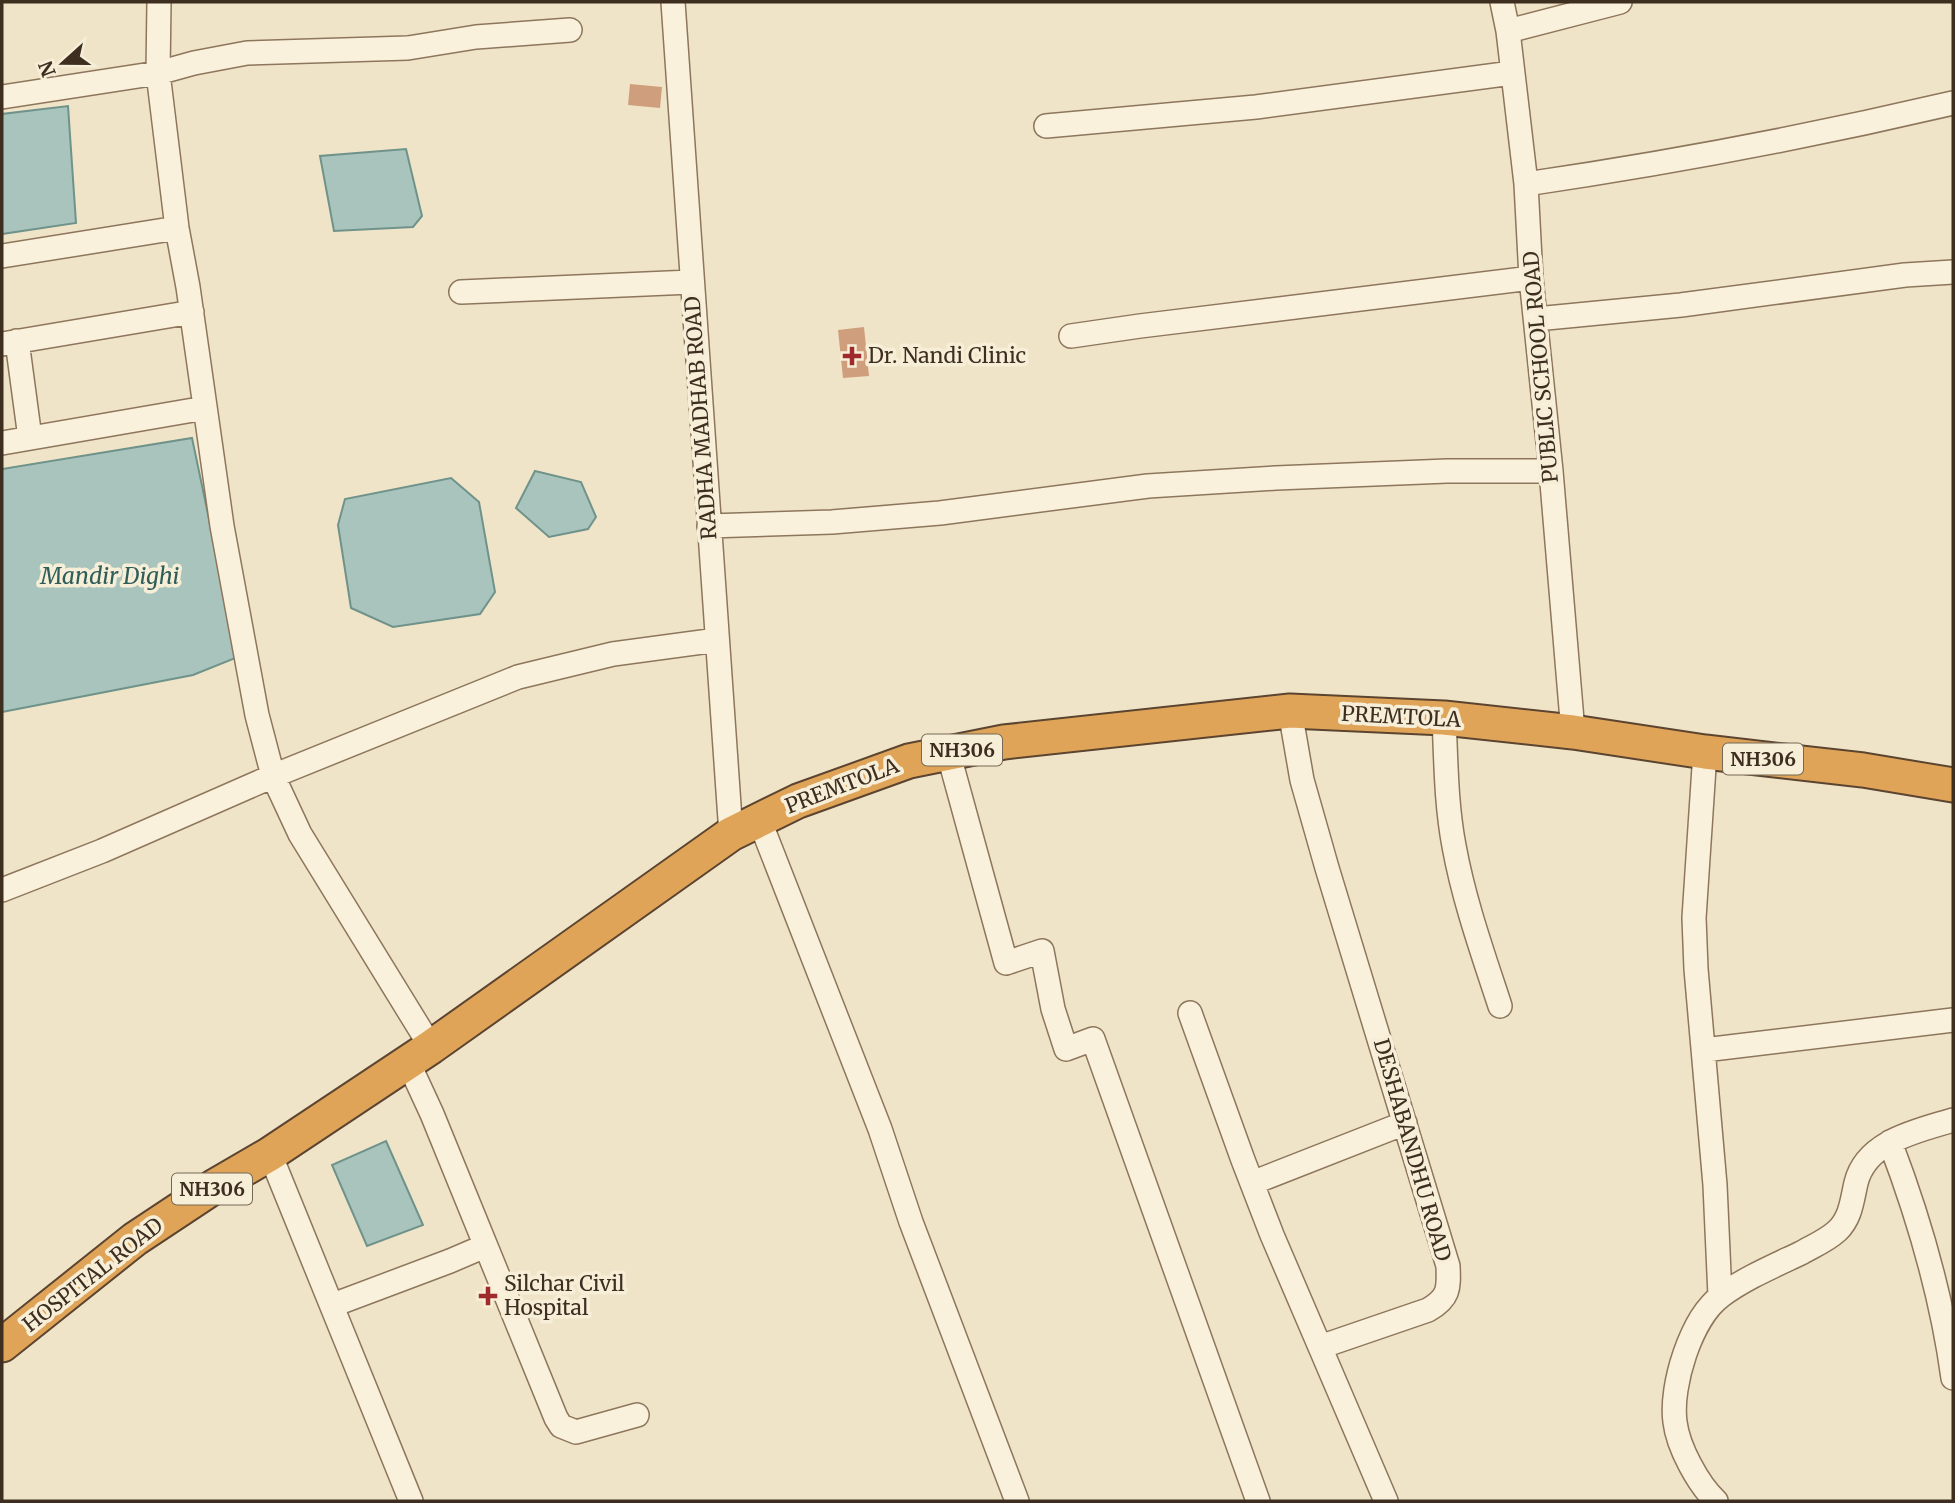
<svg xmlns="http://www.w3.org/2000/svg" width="1955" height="1503" font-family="Merriweather,serif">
<rect width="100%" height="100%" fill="#f0e4c8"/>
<path fill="#a9c4bc" stroke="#6f938a" stroke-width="2" d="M68 106 76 223 2 234V114Z
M406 149 422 216 413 227 334 231 320 156Z
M192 438 238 657 193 675 2 712V469Z
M535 471 581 482 596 517 588 529 549 537 516 508Z
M451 478 479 502 495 592 480 614 393 627 351 608 338 525 345 499Z
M386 1141 423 1225 367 1246 332 1165Z"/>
<path fill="#cf9f7d" d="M630 84 662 87 660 108 628 105Z
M864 327 869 376 843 378 838 330Z"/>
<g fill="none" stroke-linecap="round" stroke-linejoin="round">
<g stroke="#8d765c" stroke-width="26">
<path id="minor" d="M159 2 158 73 177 228 188 287 222 526 257 715 273 776 300 834 431 1047
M673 2 731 834
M1502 2 1508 31 1526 184 1531 278 1551 471 1573 732
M1508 31 1620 2
M2 97 158 73 194 63 247 53 408 48 476 37 570 30
M1046 126 1256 107 1512 73
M1526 184C1670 163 1812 136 1953 103
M2 256 177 228
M461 292 691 282
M1536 319 1681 305 1905 275 1953 272
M1071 336 1140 326 1531 278
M17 341 30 438
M2 344 192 312
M2 443 205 408
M709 526 832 522 940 513 1148 486 1276 478 1447 471H1551
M1290 711 1302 780 1327 868 1448 1266C1449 1289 1449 1298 1428 1310L1320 1347 1386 1501
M1444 718C1446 761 1446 804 1454 846 1464 901 1483 954 1500 1006
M948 752 1006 963 1042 951 1053 1009 1066 1049 1093 1039 1258 1501
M1705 752 1694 918 1696 969 1715 1185 1720 1296
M759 819 880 1129 911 1222 1017 1501
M2 890 102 851 273 776 518 677 613 654 717 640
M1190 1013 1243 1160 1272 1235 1320 1347
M1704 1050 1953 1020
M408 1062 432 1114 556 1418 561 1426 576 1432 637 1415
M1890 1142C1919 1218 1942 1297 1953 1378
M270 1154 411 1501
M1252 1183 1405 1123
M333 1305 450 1261 485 1246
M1716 1501C1698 1484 1678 1447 1675 1422 1670 1386 1691 1318 1721 1296 1743 1279 1776 1265 1801 1253 1813 1246 1826 1241 1837 1231 1851 1218 1852 1200 1856 1183 1866 1141 1917 1131 1953 1120"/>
</g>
<g stroke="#5b4430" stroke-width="37">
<path id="highway" d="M2 1345 135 1239 215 1186 270 1154 431 1047 731 834 798 801 909 761 1004 742 1290 711 1444 718 1573 732 1705 752 1863 770 1953 785"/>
</g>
<use href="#minor" stroke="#faf1dc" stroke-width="23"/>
<use href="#highway" stroke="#e0a458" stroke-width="33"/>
</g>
<g fill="#9e2a2b" stroke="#f7eed8" stroke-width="2.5">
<path d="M848.5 345.5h7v7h7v7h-7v7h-7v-7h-7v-7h7z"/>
<path d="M484.5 1285.5h7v7h7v7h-7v7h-7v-7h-7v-7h7z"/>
</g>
<g text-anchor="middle" stroke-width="7" stroke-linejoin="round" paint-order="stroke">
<g fill="#f7eed8" stroke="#756857" stroke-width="2">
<rect x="922" y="734.5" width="80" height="31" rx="5"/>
<rect x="1723" y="743.5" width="80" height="31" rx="5"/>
<rect x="172" y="1173.5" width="80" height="31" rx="5"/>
</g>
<g font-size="19" font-weight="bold" fill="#3d2e20">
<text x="962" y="757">NH306</text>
<text x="1763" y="766">NH306</text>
<text x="212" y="1196">NH306</text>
</g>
<g font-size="21" fill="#3d2e20" stroke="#f7eed8" text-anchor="start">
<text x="868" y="363">Dr. Nandi Clinic</text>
<text x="504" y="1291">Silchar Civil<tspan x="504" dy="24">Hospital</tspan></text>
</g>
<g font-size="21" fill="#3d2e20" stroke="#f7eed8">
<text transform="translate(1541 367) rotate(-95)" y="7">PUBLIC SCHOOL ROAD</text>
<text transform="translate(701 418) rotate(-94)" y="7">RADHA MADHAB ROAD</text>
<text transform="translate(1401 717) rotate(3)" y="7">PREMTOLA</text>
<text transform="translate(842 786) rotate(-21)" y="7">PREMTOLA</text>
<text transform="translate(1412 1150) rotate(74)" y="7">DESHABANDHU ROAD</text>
<text transform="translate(93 1275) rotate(-38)" y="7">HOSPITAL ROAD</text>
</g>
<g font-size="23" font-style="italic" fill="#2f5d5a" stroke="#f7eed8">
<text x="110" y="584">Mandir Dighi</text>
</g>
</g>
<rect width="1955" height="1503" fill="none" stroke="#3d2e20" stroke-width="7"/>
<g transform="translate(63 63) rotate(249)" stroke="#f7eed8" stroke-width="5" paint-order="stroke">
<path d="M0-5L12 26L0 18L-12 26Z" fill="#3d2e20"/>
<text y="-10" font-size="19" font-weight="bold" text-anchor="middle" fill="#3d2e20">N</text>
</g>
</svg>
